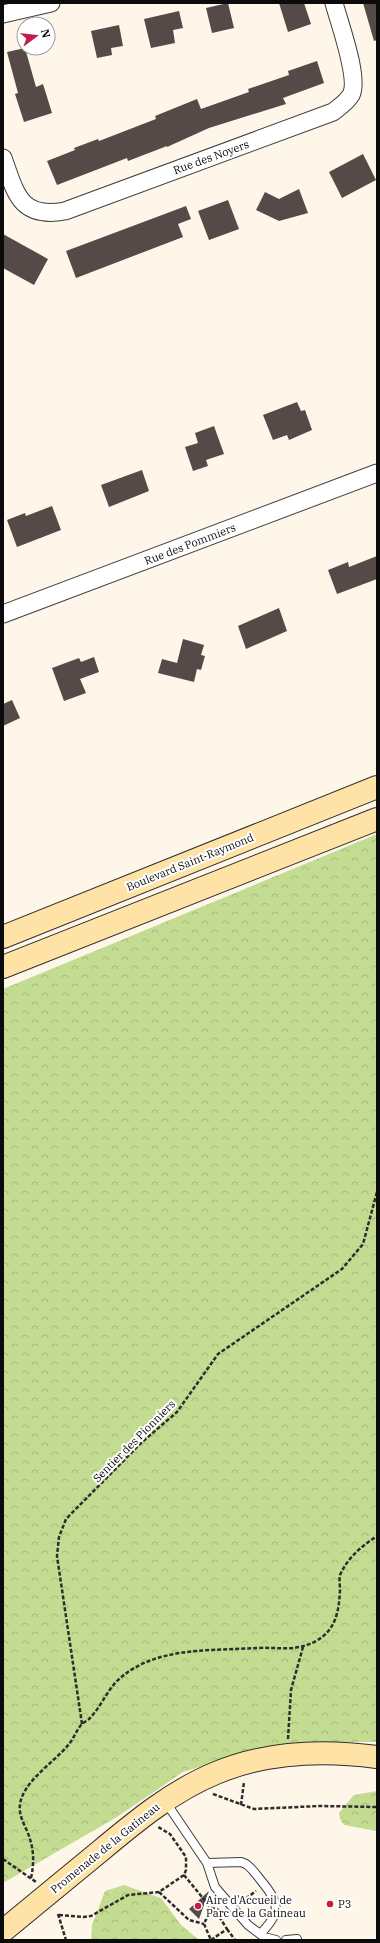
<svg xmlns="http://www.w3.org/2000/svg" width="380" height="1943" font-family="'IBM Plex Serif',serif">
<defs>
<pattern id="forest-crowns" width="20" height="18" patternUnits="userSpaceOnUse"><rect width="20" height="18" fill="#c3dc91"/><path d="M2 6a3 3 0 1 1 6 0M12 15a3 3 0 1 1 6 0" fill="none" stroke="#a6bb7c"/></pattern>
</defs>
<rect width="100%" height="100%" fill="#fff6ea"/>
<path fill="url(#forest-crowns)" d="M377 834V1742H304L254 1750 183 1772 117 1817 3 1883V989Z
M377 1791V1831L344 1825 340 1819 339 1813 354 1795Z
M124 1885 161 1898 181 1925 199 1940H91L92 1925 105 1891Z"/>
<path fill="#554a47" d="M228 3 234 28 212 33 206 8Z
M279 3H304L311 24 288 32Z
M363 3H377V40L374 41Z
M179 11 183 28 173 30 175 43 151 48 144 19Z
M119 25 123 46 111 48 112 55 97 58 91 31Z
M25 48 36 87 43 84 52 113 24 122 15 94 18 93 7 52Z
M317 61 324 83 283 98 286 104 209 128 167 147V146L128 161 127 158 57 185 47 161 75 150 74 148 98 139 99 141 156 119 155 116 197 99 201 109 249 92 248 89 289 75 288 71Z
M363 154 376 180 342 198 329 172Z
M299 189 308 213 279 221 256 210 265 192 279 199Z
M228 200 239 229 209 240 198 211Z
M186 206 191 219 178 224 183 237 76 278 66 251Z
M3 234 48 259 34 285 3 268Z
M297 402 301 411 305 410 312 430 289 440 287 435 273 440 263 415Z
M214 426 224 454 206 460 208 466 193 471 185 447 198 443 195 433Z
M142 470 149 491 109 507 101 485Z
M52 506 61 530 17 547 7 520 25 513 26 516Z
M377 556V579L337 594 328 570 348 562 349 567Z
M279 608 287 631 246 649 238 626Z
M183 639 204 645 201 655 205 656 201 670 197 669 194 682 158 673 162 659 177 663Z
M94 657 99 672 80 679 86 693 64 701 52 668 79 658 81 662Z
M12 700 20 718 3 726V704Z
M209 1891 199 1919 189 1909Z"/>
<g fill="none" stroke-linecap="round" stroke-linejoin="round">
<g stroke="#3e3e3e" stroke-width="10">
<path id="lane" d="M165 1801 207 1863
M260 1934C280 1914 281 1905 263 1883 257 1876 253 1869 246 1864L241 1862 207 1863 215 1887 248 1925 264 1937 276 1940
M286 1940 297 1939"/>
</g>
<g stroke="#3e3e3e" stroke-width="19">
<path id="street" d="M3 14 51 3
M3 158C16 194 20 219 65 211L333 112C339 107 346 103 351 95 360 79 339 22 334 3
M3 614 377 473"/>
</g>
<g stroke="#2d2d2d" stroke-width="24">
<path id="secondary" d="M3 937 377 787
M3 967 377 819
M3 1931C35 1905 67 1878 99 1852 135 1822 172 1791 216 1773 266 1752 324 1750 377 1757"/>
</g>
<path stroke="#2d2d2d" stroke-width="2.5" stroke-dasharray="4 2" stroke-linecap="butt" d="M82 1724 57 1556 59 1537 66 1519 141 1443 177 1412 218 1354 342 1269 363 1244 377 1192
M288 1739 291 1690 303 1647
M213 1794 254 1809 319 1806 377 1807
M241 1805 244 1782
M3 1859 36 1882
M184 1875 211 1908 204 1924 211 1940
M31 1878C34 1864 34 1852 30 1839 27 1828 18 1817 20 1804 24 1780 55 1762 69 1744 74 1738 77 1729 82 1724 84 1722 87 1721 89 1719 100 1708 106 1693 116 1682 152 1646 210 1651 257 1648 278 1647 296 1652 316 1641 336 1630 339 1611 340 1590 340 1585 339 1579 340 1575 348 1557 362 1546 377 1536
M159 1892 189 1920 204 1924
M241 1902 256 1891
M211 1908 222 1911
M58 1914 66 1940
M59 1915 84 1917 91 1916 128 1895 159 1892 184 1875 186 1870V1857L170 1834 158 1827
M227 1929 235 1940
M211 1940 227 1929 220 1918 225 1914"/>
<use href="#lane" stroke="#fff" stroke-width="8"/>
<use href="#street" stroke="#fff" stroke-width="17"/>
<use href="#secondary" stroke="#ffe2a5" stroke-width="22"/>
</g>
<g fill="#c21d48" stroke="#fff" stroke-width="1.5">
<circle cx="330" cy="1904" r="4"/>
<circle cx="198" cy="1906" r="4"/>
</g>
<g text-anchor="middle" stroke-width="4" stroke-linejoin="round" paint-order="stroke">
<g font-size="11" fill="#0b0b0b" stroke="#fff">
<text transform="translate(211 157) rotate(-20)" y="4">Rue des Noyers</text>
<text transform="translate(190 544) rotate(-21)" y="4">Rue des Pommiers</text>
<text transform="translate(190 862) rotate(-22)" y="4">Boulevard Saint-Raymond</text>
<text transform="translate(134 1441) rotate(-45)" y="4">Sentier des Pionniers</text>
<text transform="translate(105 1848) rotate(-39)" y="4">Promenade de la Gatineau</text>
</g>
<g font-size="11" fill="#0b0b0b" stroke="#fff" text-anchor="start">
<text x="206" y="1904">Aire d'Accueil de<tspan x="206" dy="13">Parc de la Gatineau</tspan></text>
<text x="338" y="1908">P3</text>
</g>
</g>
<rect width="380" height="1943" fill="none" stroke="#0b0b0b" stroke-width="8"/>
<g transform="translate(36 36) rotate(75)"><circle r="19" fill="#ffffff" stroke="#9d9d9d"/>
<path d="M0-3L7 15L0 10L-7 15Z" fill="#c21d48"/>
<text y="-6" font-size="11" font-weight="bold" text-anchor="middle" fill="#0b0b0b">N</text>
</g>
</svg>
